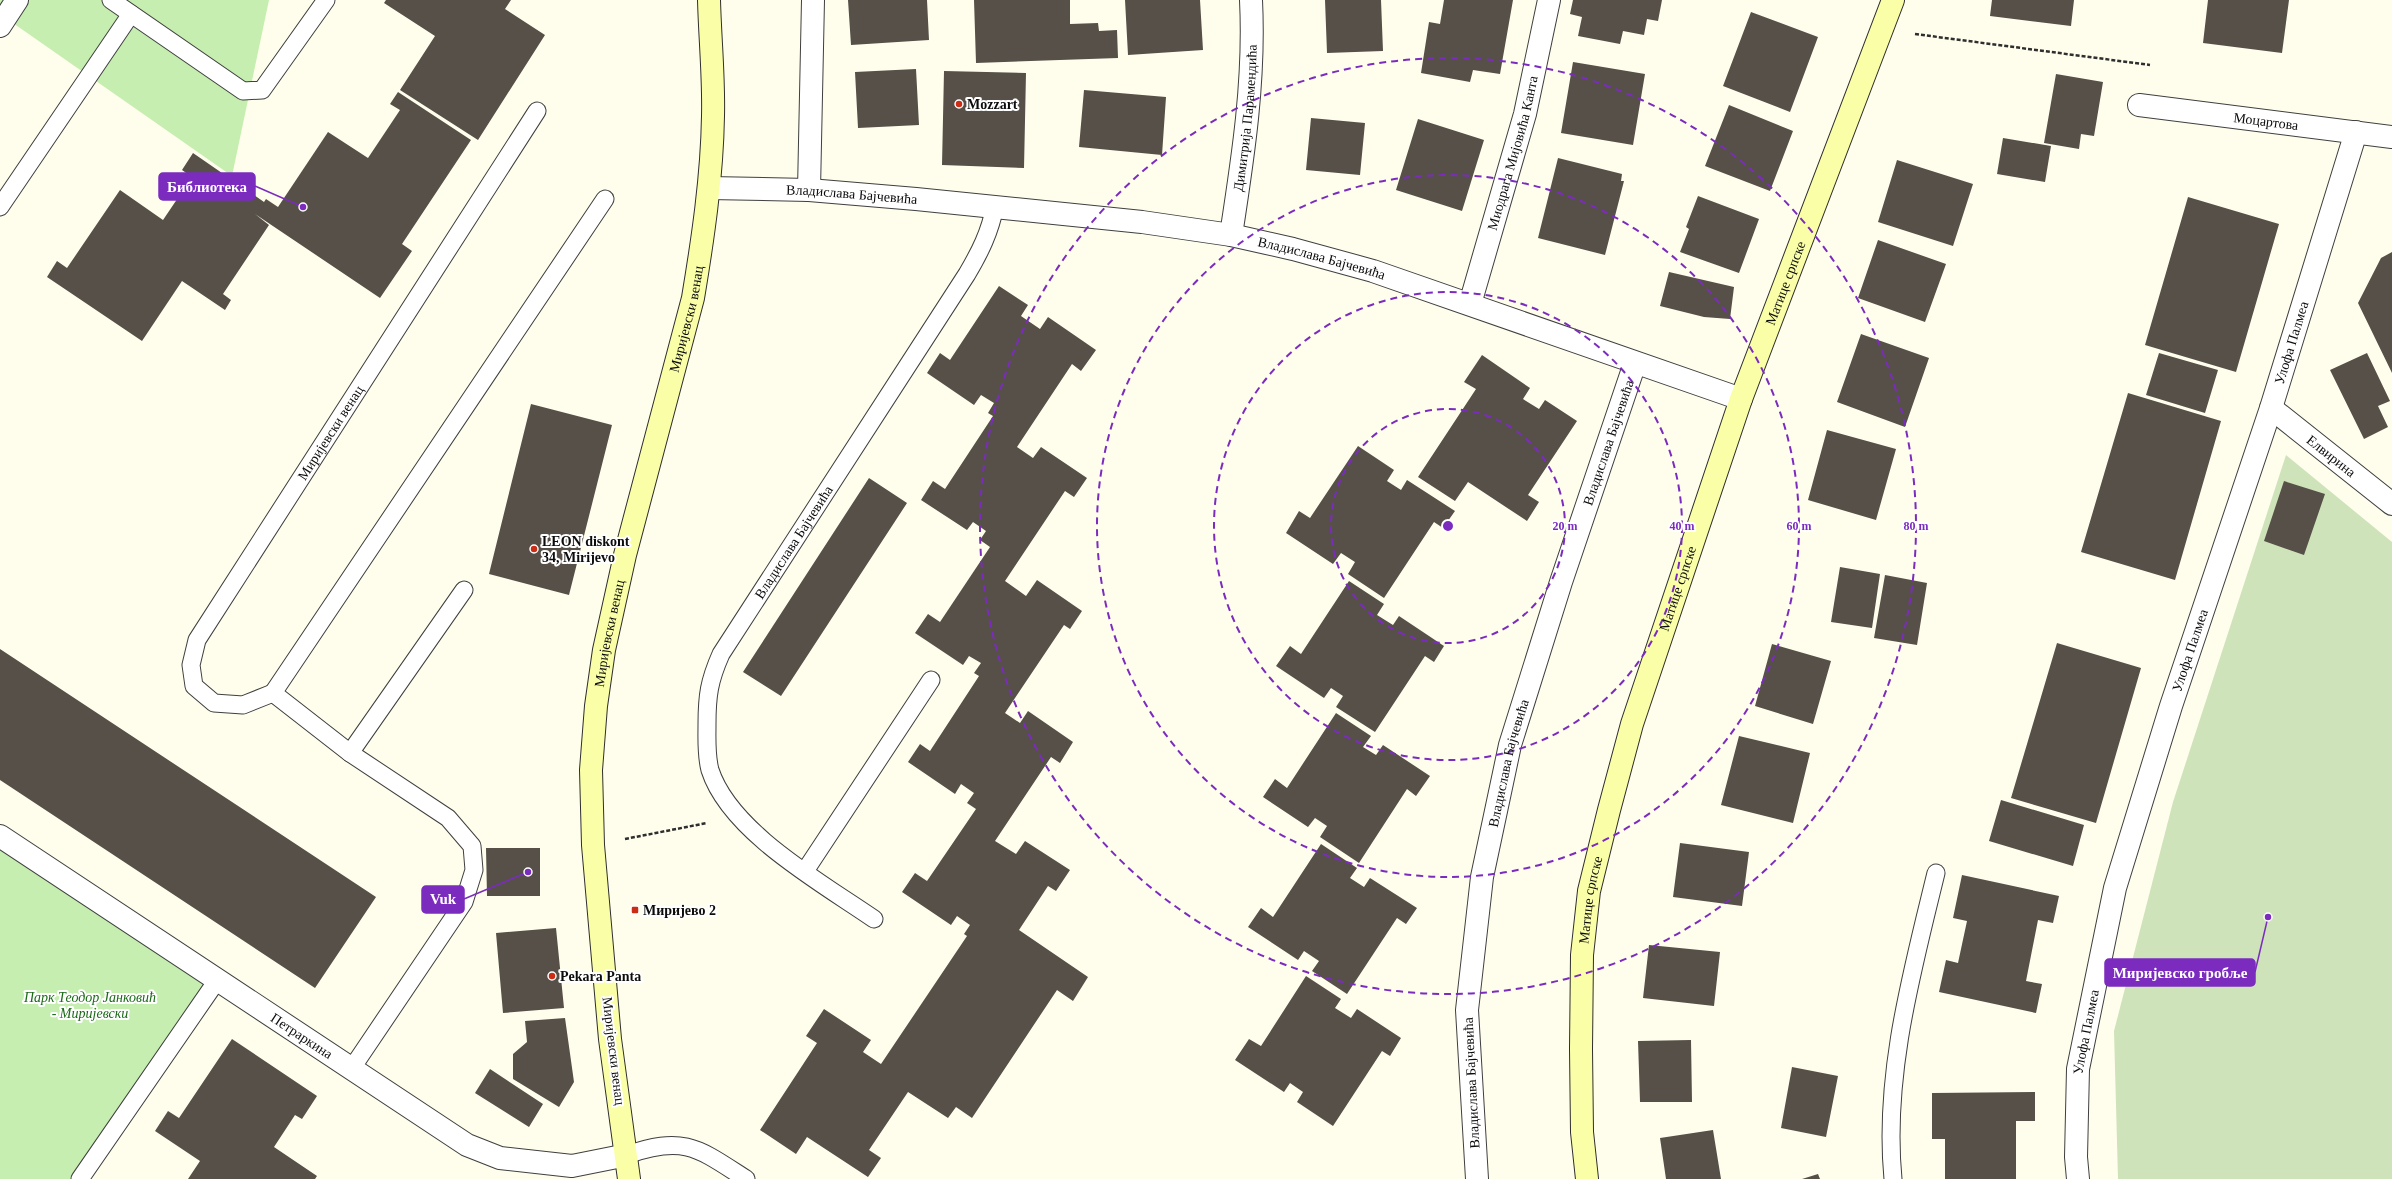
<svg xmlns="http://www.w3.org/2000/svg" width="2392" height="1179" font-family="Georgia,serif">
<rect width="100%" height="100%" fill="#fffeec"/>
<path fill="#c6eeb1" d="M0 0H269L232 176 0 14Z
M0 836 218 979 80 1179H0Z"/>
<path fill="#cfe3ba" d="M2286 455 2392 542V1179H2118L2114 1031 2173 802Z"/>
<path fill="#565048" d="M386 0H511L505 9 545 35 478 140 400 90 435 36 384 3Z
M848 0H927L929 40 851 45Z
M974 0H1070V24L1098 23 1099 31 1117 30 1118 58 976 63Z
M1125 0H1200L1203 50 1128 55Z
M1325 0H1381L1383 51 1327 53Z
M1444 0H1513L1500 74 1473 70 1470 82 1421 73 1429 22 1440 24Z
M1573 0H1662L1658 21 1647 19 1644 35 1623 31 1620 44 1578 36 1582 17 1570 14Z
M1992 0H2074L2071 26 1990 16Z
M2208 0H2289L2282 53 2203 43Z
M1751 12 1818 37 1790 112 1723 86Z
M1573 62 1645 74 1633 145 1561 133Z
M916 69 919 125 858 128 855 72Z
M944 71 1026 73 1024 168 942 165Z
M2056 74 2103 82 2094 136 2081 134 2079 149 2044 143Z
M1084 90 1166 97 1162 155 1079 147Z
M398 92 471 140 402 244 412 251 380 298 255 214 269 225 223 294 231 300 225 310 182 281 142 341 47 277 57 261 67 268 120 190 163 220 192 177 182 170 193 153 264 202 266 199 278 207 328 132 368 158 400 110 390 104Z
M1729 105 1793 131 1770 191 1705 166Z
M1311 118 1365 123 1360 175 1306 170Z
M1418 119 1484 140 1462 211 1396 190Z
M2003 138 2051 146 2045 182 1997 174Z
M1558 158 1622 174 1621 181H1624L1605 255 1538 238Z
M1897 160 1973 184 1953 246 1878 222Z
M1698 196 1759 219 1739 273 1680 252 1689 229 1686 227Z
M2188 197 2279 224 2236 372 2145 345Z
M1878 240 1946 264 1925 322 1858 298Z
M2392 252V373L2358 303 2381 258Z
M1669 272 1734 287 1730 319 1704 317 1660 306Z
M999 286 1028 305 1021 316 1040 329 1048 317 1096 350 1081 371 1072 364 1017 447 1033 458 1041 447 1087 478 1074 497 1065 491 1005 581 1026 596 1037 580 1082 611 1070 629 1064 625 1005 713 1020 723 1028 711 1073 742 1060 763 1051 757 995 841 1016 854 1025 841 1070 870 1056 891 1048 886 1019 930 1088 977 1073 1001 1057 990 972 1118 956 1107 948 1118 908 1092 869 1150 881 1158 868 1177 807 1137 796 1154 760 1130 817 1043 806 1036 824 1009 871 1040 863 1052 881 1064 967 936 964 934 970 925 957 916 951 925 902 892 915 873 927 881 976 809 967 803 974 793 961 784 955 794 908 762 920 744 930 751 979 676 974 673 981 663 969 656 963 665 915 633 928 614 940 622 990 547 980 540 986 531 973 522 967 530 921 500 933 481 945 489 993 416 988 413 994 403 981 395 974 405 927 373 940 353 950 360Z
M1861 334 1929 358 1905 427 1837 402Z
M2159 353 2218 370 2205 413 2146 395Z
M2367 353 2390 401 2378 406 2388 427 2364 439 2330 370Z
M1482 355 1530 388 1523 399 1539 409 1545 400 1577 421 1528 495 1539 502 1527 521 1468 482 1455 501 1418 477 1476 389 1464 382Z
M2128 393 2221 421 2175 580 2081 552Z
M531 404 612 425 569 595 489 574Z
M1827 430 1896 449 1876 520 1808 500Z
M1358 446 1394 470 1387 481 1401 490 1407 480 1455 511 1443 528 1434 522 1384 598 1348 574 1355 562 1341 553 1333 564 1286 533 1299 511 1310 518Z
M869 478 907 503 781 696 743 672Z
M2284 481 2325 494 2304 555 2264 541Z
M1840 567 1880 574 1872 628 1831 622Z
M1885 575 1927 583 1917 645 1874 638Z
M1349 581 1384 604 1377 615 1393 625 1399 616 1444 646 1434 662 1425 656 1375 732 1336 707 1343 696 1331 688 1324 698 1276 666 1290 646 1301 654Z
M2057 643 2141 668 2096 823 2011 798Z
M1772 644 1831 661 1813 724 1755 706Z
M0 649 376 897 315 988 0 780Z
M1336 713 1371 736 1363 747 1376 755 1383 745 1430 776 1416 796 1407 789 1359 863 1320 837 1327 826 1315 818 1308 827 1263 797 1275 779 1287 788Z
M1739 736 1810 753 1793 823 1721 805Z
M2001 800 2084 825 2073 866 1989 841Z
M1680 843 1749 852 1742 906 1673 897Z
M1321 844 1357 868 1350 878 1364 887 1370 878 1417 908 1406 924 1397 918 1347 994 1312 971 1319 961 1304 951 1298 960 1248 927 1261 908 1273 917Z
M486 848H540V896H487Z
M1962 875 2059 896 2053 923 2038 920 2026 981 2042 984 2036 1013 1939 992 1946 960 1958 963 1967 921 1953 918Z
M556 928 564 1008 503 1013 496 933Z
M1649 945 1720 952 1714 1006 1643 998Z
M1306 976 1341 999 1335 1008 1351 1018 1357 1009 1401 1038 1390 1056 1382 1051 1333 1126 1297 1102 1303 1092 1290 1083 1284 1092 1235 1060 1249 1039 1261 1046Z
M565 1018 574 1082 559 1107 513 1079V1054L527 1042 525 1021Z
M232 1039 317 1096 302 1119 295 1115 274 1147 317 1176 315 1179H188L200 1161 155 1131 168 1111 179 1118Z
M1691 1040 1692 1102H1640L1638 1041Z
M1792 1067 1838 1076 1826 1137 1781 1128Z
M490 1069 543 1104 529 1127 475 1093Z
M2035 1092V1121H2016V1179H1945V1139H1932V1093Z
M1713 1130 1721 1179H1666L1660 1138Z
M1818 1174 1820 1179H1802Z"/>
<g fill="none" stroke-linecap="round" stroke-linejoin="round">
<g stroke="#3f3f3f" stroke-width="19">
<g id="lane">
<path d="M111 0 243 91 262 90 326 0"/>
<path d="M0 207 131 14"/>
<path id="s1" d="M273 693 243 705 214 703 194 686 191 665 197 640 537 111"/>
<path d="M350 753 464 590"/>
<path d="M805 871 931 680"/>
<path id="s2" d="M874 919C822 883 730 832 710 770 706 755 707 740 707 724 707 696 709 681 721 654L967 274C980 252 990 232 995 206"/>
<path d="M352 1068 464 902 474 870 472 846 448 818 350 753 273 693 605 199"/>
<path d="M627 1155C684 1135 698 1148 746 1179"/>
<path d="M80 1179 218 979"/>
<path d="M1893 1179C1883 1076 1912 972 1936 873"/>
</g>
</g>
<g stroke="#3f3f3f" stroke-width="24">
<g id="street">
<path d="M0 26 17 0"/>
<path id="s3" d="M2139 105 2392 137"/>
<path id="s4" d="M709 188 809 190 916 199 1142 222 1231 235 1293 249 1373 271 1741 399"/>
<path d="M809 190 813 0"/>
<path id="s5" d="M1231 235C1243 157 1255 80 1251 0"/>
<path id="s6" d="M1470 304 1525 114 1549 0"/>
<path id="s7" d="M2271 408 2392 504"/>
<path id="s8" d="M0 836 467 1145 500 1158 572 1166 627 1155"/>
<path id="s9" d="M1477 1179 1467 1010 1482 877 1510 745 1561 582 1635 363"/>
<path id="s10" d="M2078 1179 2076 1157 2078 1069 2115 888 2171 706 2271 408 2356 132"/>
</g>
</g>
<g stroke="#2e2e2e" stroke-width="24">
<g id="secondary">
<path id="s11" d="M629 1179 610 1039 593 845 591 770 596 706 604 650 625 555 693 298C703 238 712 177 713 116 714 78 710 39 709 0"/>
<path id="s12" d="M1587 1179 1582 1132 1581 1049 1582 955 1589 891 1609 810 1632 724 1741 399 1893 0"/>
</g>
</g>
<path stroke="#2e2e2e" stroke-width="2.5" stroke-dasharray="4 2" stroke-linecap="butt" d="M1915 34 2150 65
M625 839 707 823"/>
<use href="#lane" stroke="#fff" stroke-width="17"/>
<use href="#street" stroke="#fff" stroke-width="22"/>
<use href="#secondary" stroke="#faffa7" stroke-width="22"/>
</g>
<g fill="none" stroke="#7b2cbf" stroke-width="2" stroke-dasharray="7 5">
<circle cx="1448" cy="526" r="117"/>
<circle cx="1448" cy="526" r="234"/>
<circle cx="1448" cy="526" r="351"/>
<circle cx="1448" cy="526" r="468"/>
</g>
<g fill="#cb2c16" stroke="#fff" stroke-width="1.5">
<circle cx="959" cy="104" r="4"/>
<circle cx="534" cy="549" r="4"/>
<rect x="631" y="906" width="8" height="8" rx="2"/>
<circle cx="552" cy="976" r="4"/>
</g>
<g text-anchor="middle" stroke-width="4" stroke-linejoin="round" paint-order="stroke">
<g font-size="14" font-weight="bold" fill="#0c0c0c" stroke="#fff" text-anchor="start">
<text x="967" y="109">Mozzart</text>
<text x="542" y="546">LEON diskont<tspan x="542" dy="16">34, Mirijevo</tspan></text>
<text x="643" y="915">Миријево 2</text>
<text x="560" y="981">Pekara Panta</text>
</g>
<g font-size="14" fill="#0c0c0c" stroke="#fff">
<text dy="5" stroke="none"><textPath href="#s5" startOffset="118">Димитрија Парамендића</textPath></text>
<text dy="5" stroke="none"><textPath href="#s3" startOffset="128">Моцартова</textPath></text>
<text dy="5" stroke="none"><textPath href="#s6" startOffset="157">Миодрага Мијовића Канта</textPath></text>
<text dy="5" stroke="none"><textPath href="#s4" startOffset="143">Владислава Бајчевића</textPath></text>
<text dy="5" stroke="none"><textPath href="#s4" startOffset="618">Владислава Бајчевића</textPath></text>
<text dy="5" stroke="none"><textPath href="#s12" startOffset="928">Матице српске</textPath></text>
<text dy="5" stroke="none"><textPath href="#s11" startOffset="873">Миријевски венац</textPath></text>
<text dy="5" stroke="none"><textPath href="#s10" startOffset="868">Улофа Палмеа</textPath></text>
<text dy="5" stroke="none"><textPath href="#s1" startOffset="381">Миријевски венац</textPath></text>
<text dy="5" stroke="none"><textPath href="#s9" startOffset="756">Владислава Бајчевића</textPath></text>
<text dy="5" stroke="none"><textPath href="#s7" startOffset="77">Елвирина</textPath></text>
<text dy="5" stroke="none"><textPath href="#s2" startOffset="477">Владислава Бајчевића</textPath></text>
<text dy="5" stroke="none"><textPath href="#s12" startOffset="604">Матице српске</textPath></text>
<text dy="5" stroke="none"><textPath href="#s11" startOffset="549">Миријевски венац</textPath></text>
<text dy="5" stroke="none"><textPath href="#s10" startOffset="544">Улофа Палмеа</textPath></text>
<text dy="5" stroke="none"><textPath href="#s9" startOffset="420">Владислава Бајчевића</textPath></text>
<text dy="5" stroke="none"><textPath href="#s12" startOffset="280">Матице српске</textPath></text>
<text dy="5" stroke="none"><textPath href="#s10" startOffset="148">Улофа Палмеа</textPath></text>
<text dy="5" stroke="none"><textPath href="#s8" startOffset="362">Петраркина</textPath></text>
<text transform="translate(614 1051) rotate(83)" y="5">Миријевски венац</text>
<text transform="translate(1471 1083) rotate(-93)" y="5">Владислава Бајчевића</text>
</g>
<g font-size="14" font-style="italic" fill="#1a6a16" stroke="#fff">
<text x="90" y="1002">Парк Теодор Јанковић<tspan x="90" dy="16">- Миријевски</tspan></text>
</g>
</g>
<circle cx="1448" cy="526" r="6" fill="#7b2cbf" stroke="#fff" stroke-width="2"/>
<g font-size="12" text-anchor="middle" font-weight="bold" fill="#7b2cbf" stroke="#fff" stroke-width="4" stroke-linejoin="round" paint-order="stroke">
<text x="1565" y="530">20 m</text>
<text x="1682" y="530">40 m</text>
<text x="1799" y="530">60 m</text>
<text x="1916" y="530">80 m</text>
</g>
<path fill="none" stroke="#7b2cbf" stroke-width="1.5" d="M303 207L255 186M528 872L464 899M2268 917L2255 972"/>
<g fill="#7b2cbf" stroke="#fff" stroke-width="1.5">
<circle cx="303" cy="207" r="4"/>
<circle cx="528" cy="872" r="4"/>
<circle cx="2268" cy="917" r="4"/>
</g>
<g fill="#7b2cbf" stroke="#7b2cbf" stroke-width="1.5">
<rect x="159" y="173" width="96" height="27" rx="4"/>
<rect x="422" y="886" width="42" height="27" rx="4"/>
<rect x="2105" y="959" width="150" height="27" rx="4"/>
</g>
<g font-size="15" text-anchor="middle" font-weight="bold" fill="#fff">
<text x="207" y="192">Библиотека</text>
<text x="443" y="904">Vuk</text>
<text x="2180" y="978">Миријевско гробље</text>
</g>
</svg>
